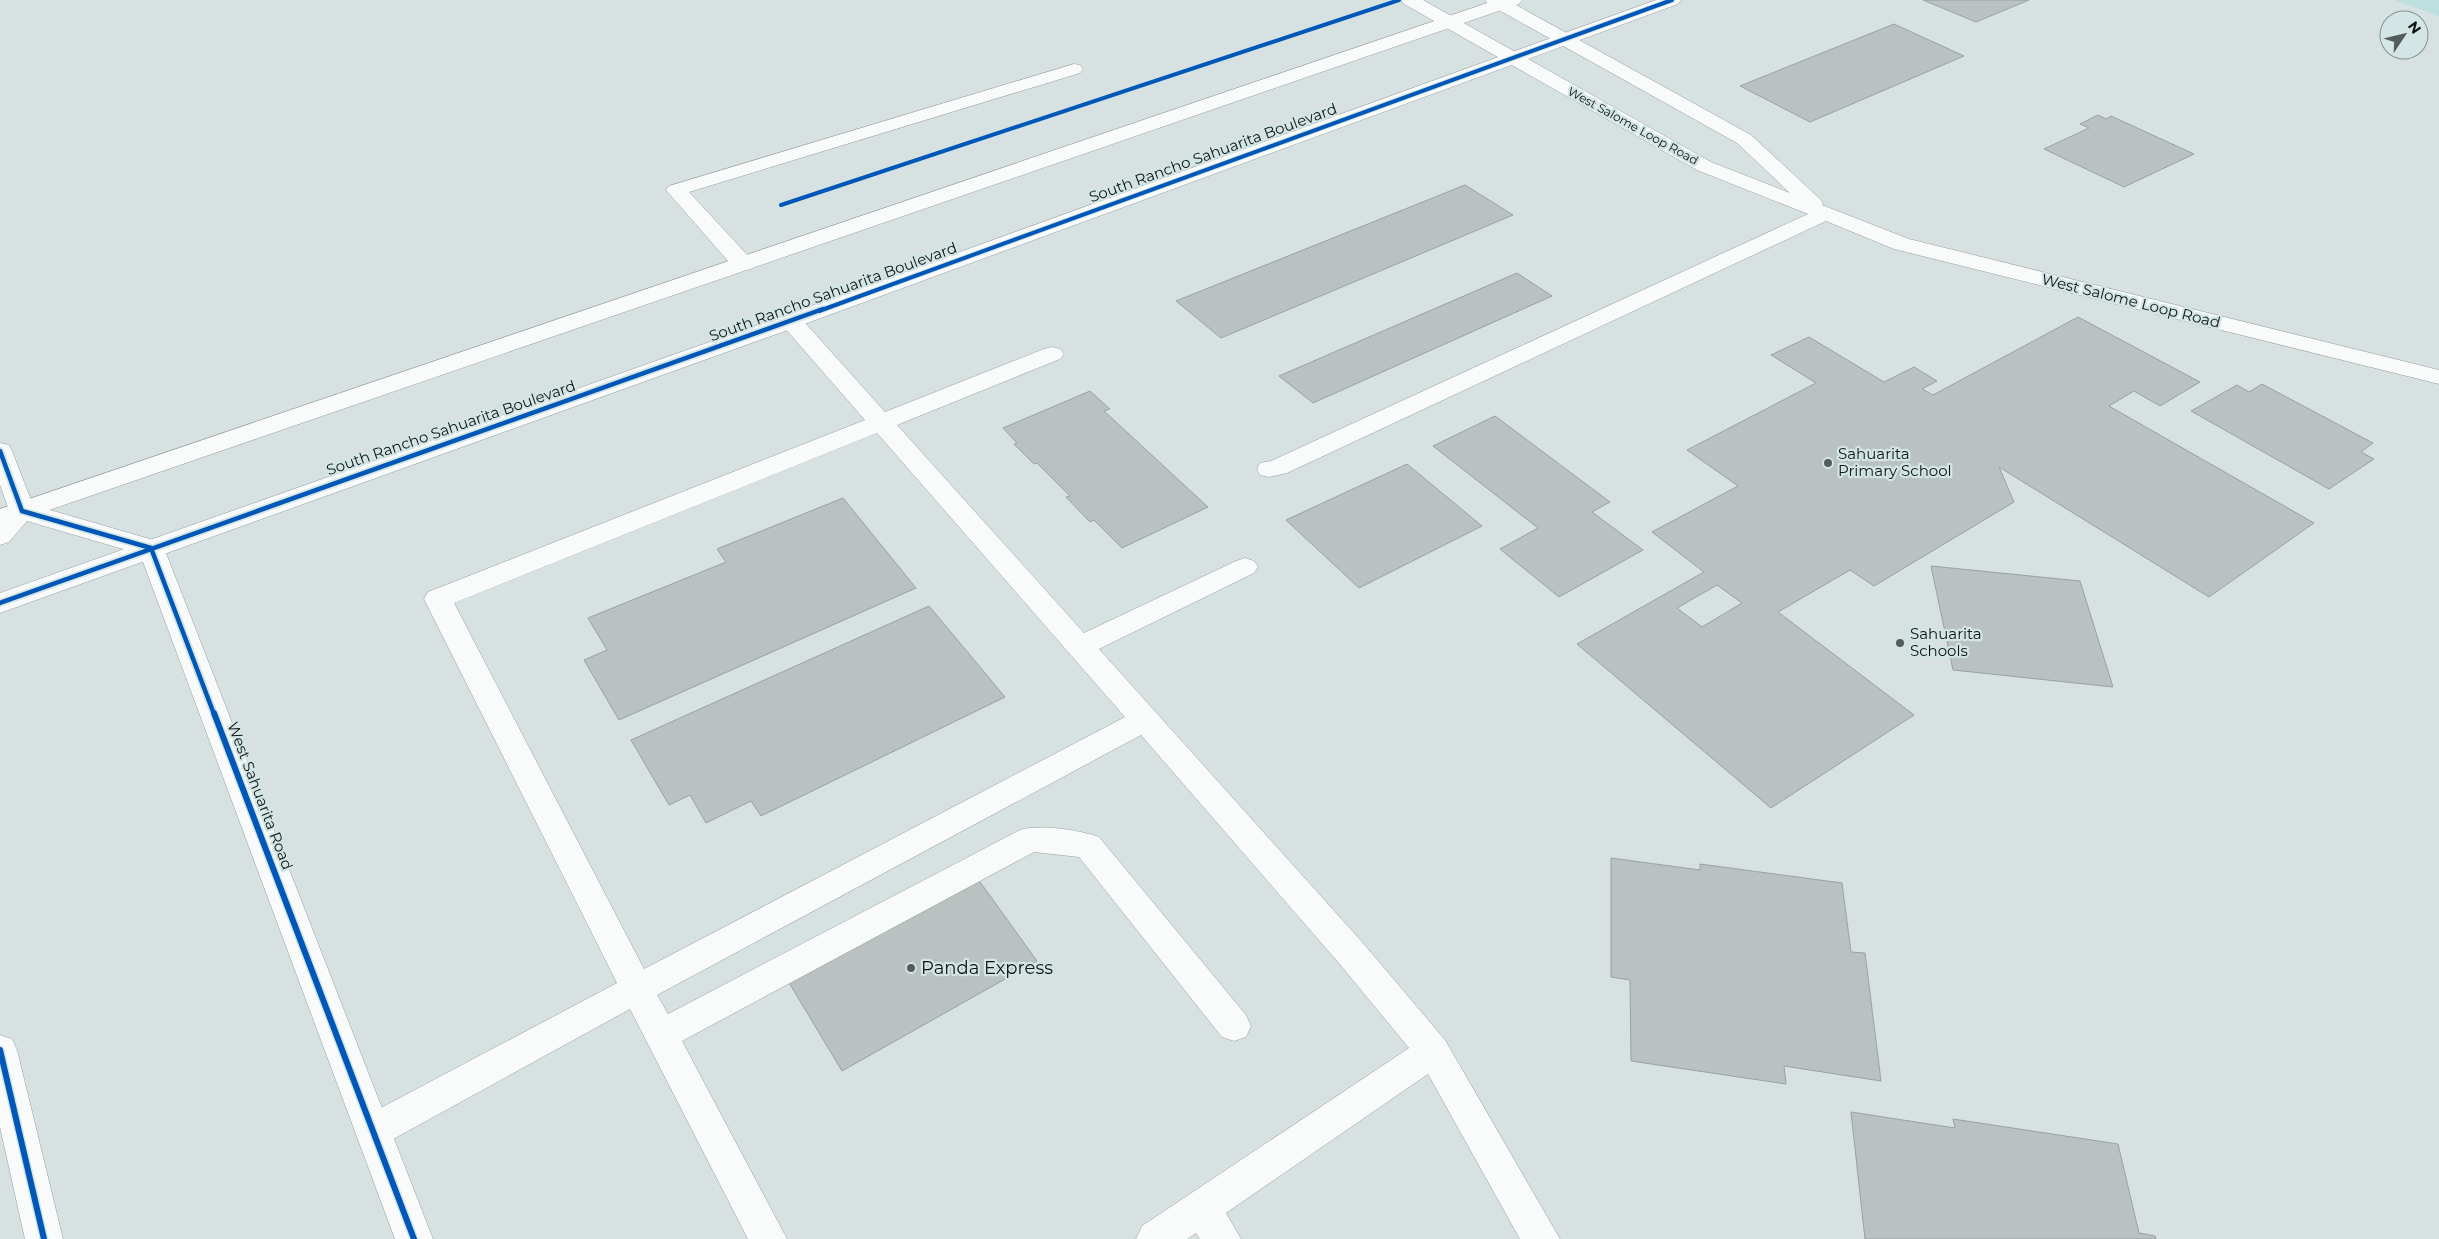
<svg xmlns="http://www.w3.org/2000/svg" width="2439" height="1239" font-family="Montserrat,sans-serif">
<rect width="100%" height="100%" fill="#d7e1e1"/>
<path fill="#bde0df" d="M2394 0H2439V16Z"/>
<path fill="#b9c1c1" stroke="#99a1a1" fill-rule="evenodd" d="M1923 0H2029L1976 22Z
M1894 24 1964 56 1810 122 1740 86Z
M2098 115 2106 119 2111 116 2194 154 2124 187 2044 149 2089 128 2080 124Z
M1465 185 1513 215 1221 338 1176 301Z
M1517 273 1552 296 1313 403 1279 376Z
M2078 317 2200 382 2160 406 2134 391 2109 406 2314 523 2209 597 1999 467 2014 502 1874 586 1850 570 1778 612 1914 715 1771 808 1577 644 1704 572 1652 532 1738 486 1687 450 1816 383 1771 355 1809 337 1884 382 1914 367 1937 381 1922 389 1933 395ZM1717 585 1742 603 1702 627 1677 608Z
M2262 384 2373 443 2361 452 2374 459 2329 489 2191 411 2237 385 2249 392Z
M1090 391 1110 409 1104 411 1208 507 1122 548 1094 520 1090 522 1066 497 1070 496 1037 463 1034 464 1014 444 1017 443 1003 428Z
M1495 416 1610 502 1592 512 1643 550 1559 597 1500 549 1538 528 1433 446Z
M1407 464 1482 526 1359 588 1286 520Z
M843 498 916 588 619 720 584 660 607 650 588 618 726 562 717 549Z
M1931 566 2080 581 2113 687 1953 670Z
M929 606 1005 697 761 816 751 801 706 823 690 795 669 805 631 740Z
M1611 858 1700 870V864L1842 883 1851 952 1865 953 1881 1081 1784 1066 1786 1084 1631 1061 1630 980 1611 977Z
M975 875 1037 961 842 1071 785 976Z
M1851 1112 1955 1128 1953 1119 2118 1144 2139 1233 2155 1236 2156 1239H1865Z"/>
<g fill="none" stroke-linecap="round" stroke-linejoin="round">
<g stroke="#979f9f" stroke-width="1">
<path id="service" d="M1401 0H1423L1711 162 1790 193 1737 143 1488 4 1485 0H1507L1751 135 1820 199 1823 203 1822 205 1909 239 2439 370V384L1894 249 1826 221 1287 473 1269 477 1260 475 1257 469 1260 463 1271 461 1808 214 1697 170 1404 4Z
M1074 64 1080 65 1083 69 1080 73 689 192 751 259 754 264 751 269 743 270 735 269 666 190 669 186Z
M791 314 799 316 885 412 1044 349 1052 347 1060 349 1064 354 1060 359 897 425 1084 633 1236 561 1245 558 1254 561 1258 567 1254 573 1099 649 1362 942 1445 1040 1560 1239H1520L1428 1074 1226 1213 1241 1239H1200L1196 1233 1187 1239H1136L1142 1226 1409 1048 1338 962 1141 735 657 995 668 1014 1020 830C1040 824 1079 830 1099 837L1246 1015 1251 1026 1246 1037 1234 1041 1222 1037 1079 857 1034 852 682 1041 787 1239H748L630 1009 386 1143 373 1148 360 1143 355 1131 360 1119 617 983 424 599 428 592 865 420 783 326 780 321 783 316ZM877 433 1125 717 644 969 454 603Z"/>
</g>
<g stroke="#979f9f" stroke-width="1">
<path id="tertiary" d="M1496 0H1522L1519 4 0 527V509Z
M1656 0H1681L1678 4 799 326 0 613V593L783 316Z"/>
</g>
<g stroke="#979f9f" stroke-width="1">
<path id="secondary" d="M0 443 9 445 12 451 33 505 160 542 164 548 433 1239H395L140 554 27 521 9 542 0 545V519L9 510 0 485Z
M0 1035 12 1039 17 1050 63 1239H25L0 1127Z"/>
</g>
<use href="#service" fill="#f9fafa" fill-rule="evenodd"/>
<use href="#tertiary" fill="#f9fafa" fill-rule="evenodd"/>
<use href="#secondary" fill="#f9fafa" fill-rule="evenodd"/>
<g stroke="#d3e5e5" stroke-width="6">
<path id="cycleway-far2" d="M781 205 1399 0
M819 311 1672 0"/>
</g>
<g stroke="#d3e5e5" stroke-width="8">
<path id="cycleway-far1" d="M0 451 22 511
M22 511 151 548 214 714
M0 603 823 309"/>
</g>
<g stroke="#d3e5e5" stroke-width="9">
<path id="cycleway" d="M214 713 414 1239
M0 1050 44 1239"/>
</g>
<use href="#cycleway-far2" stroke="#0057b8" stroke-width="4"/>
<use href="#cycleway-far1" stroke="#0057b8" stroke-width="4.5"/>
<use href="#cycleway" stroke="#0057b8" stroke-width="6"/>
</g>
<g fill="#545c5c" stroke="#d3e5e5" stroke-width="2">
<circle cx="1828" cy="463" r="5"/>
<circle cx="1900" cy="643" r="5"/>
<circle cx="911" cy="968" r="5"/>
</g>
<g text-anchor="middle" stroke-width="4.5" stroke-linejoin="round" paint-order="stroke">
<g font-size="12" fill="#0e1514" stroke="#d3e5e5">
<text transform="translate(1633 126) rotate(29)" y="4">West Salome Loop Road</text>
</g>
<g font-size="15" fill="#0e1514" stroke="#d3e5e5">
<text transform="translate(1213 153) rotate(-20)" y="5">South Rancho Sahuarita Boulevard</text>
<text transform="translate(833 292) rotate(-20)" y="5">South Rancho Sahuarita Boulevard</text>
<text transform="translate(2131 301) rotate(14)" y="5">West Salome Loop Road</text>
<text transform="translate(451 428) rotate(-19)" y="5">South Rancho Sahuarita Boulevard</text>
<text transform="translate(260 796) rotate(69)" y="5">West Sahuarita Road</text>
</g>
<g font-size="15" fill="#0e1514" stroke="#d3e5e5" text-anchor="start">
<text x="1838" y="459">Sahuarita<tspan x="1838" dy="17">Primary School</tspan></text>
<text x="1910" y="639">Sahuarita<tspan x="1910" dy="17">Schools</tspan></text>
</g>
<g font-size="18" fill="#0e1514" stroke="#d3e5e5" text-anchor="start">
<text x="921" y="974">Panda Express</text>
</g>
</g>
<g transform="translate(2404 35) rotate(55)"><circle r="24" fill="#d3e5e5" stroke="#849291"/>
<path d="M0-4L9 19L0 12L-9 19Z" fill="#545c5c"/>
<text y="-8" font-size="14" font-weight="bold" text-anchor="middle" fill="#0e1514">N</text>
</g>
</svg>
